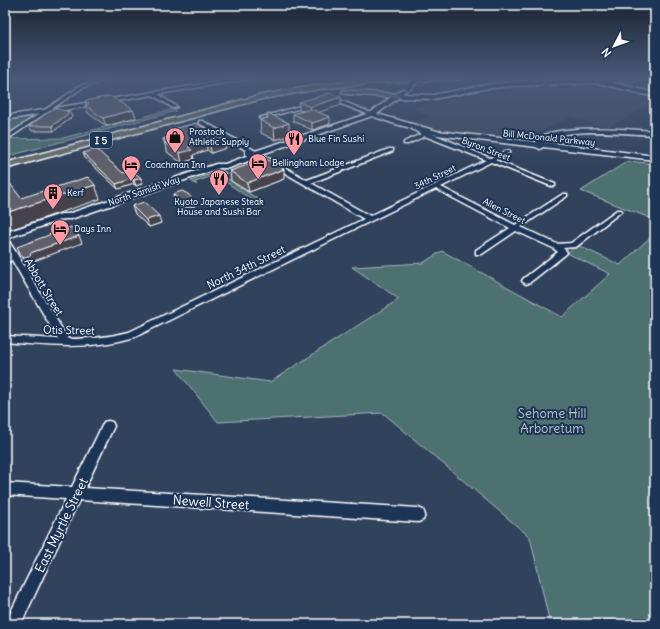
<svg xmlns="http://www.w3.org/2000/svg" width="660" height="629" font-family="Delius,sans-serif">
<rect width="100%" height="100%" fill="#31425d"/>
<filter id="ink" filterUnits="userSpaceOnUse"><feTurbulence type="fractalNoise" baseFrequency=".025" numOctaves="2"/><feDisplacementMap in="SourceGraphic" scale="8" xChannelSelector="R" yChannelSelector="G"/><feConvolveMatrix kernelMatrix="1 2 1 2 8 2 1 2 1" color-interpolation-filters="sRGB"/></filter>
<g filter="url(#ink)">
<path fill="#3f4b61" d="M655 81V93L619 84 622 83Z
M592 83 655 96V101L607 128 570 117 523 140 444 131 409 124 431 116 410 108 512 87Z"/>
<path fill="#4e7071" stroke="#a6b8b8" d="M173 109 176 111 5 157V139L63 138Z
M27 117 32 118 5 137V121Z
M628 161 655 164V220L581 191Z
M222 170 227 173 222 175 259 200 255 202 216 175 195 182 197 185 191 181Z
M655 233V624H550L530 537 383 413 218 422 176 369 270 382 399 299 352 267 423 263 442 251 562 317 610 274 567 253 577 245 620 265Z"/>
<g fill="none" stroke-linecap="round" stroke-linejoin="round">
<g stroke="#fff" stroke-width="3">
<path id="street" d="M104 78H110L82 88 5 141V137L80 86Z
M151 92H155L177 107 173 108 151 94Z
M328 97H332L374 114 370 115 328 99Z
M310 103 312 105 261 119 259 118Z
M199 121H203L307 180 389 149H393V151L311 183 370 216 486 160 425 136 408 144H404V142L421 134 412 129V127L414 126 490 158 505 151H509V153L495 160 555 184V186H551L491 162 441 187 515 225 563 194H567V196L521 227 557 244 571 243 617 210H621L622 211 576 247 563 248 567 252 566 254 529 283 526 284 522 281 523 279 558 252 553 248 516 231 482 254H476V250L510 228 436 189 135 337C92 350 49 346 5 342V336L58 339 12 260 5 264V258L8 254 5 248V240H8L17 254 68 339C89 339 109 337 129 332L364 219 199 123Z
M108 421 112 422 114 426 85 488 418 508 423 510 425 515 423 520 418 522 79 500 21 624H5L66 499 5 495V483L72 487 104 422Z"/>
</g>
<g stroke="#fff" stroke-width="3">
<path id="secondary" d="M241 78H254L5 120V116Z
M598 79 655 93V97L598 83 512 86 483 89 433 99 398 98 377 114 437 131 536 142C545 122 635 130 655 131V135C627 134 567 126 544 142L655 156V160L543 147 540 149 536 147 437 135 392 123 372 116 259 155 257 158 229 168H220L71 219H64L16 235 5 241V234L10 231 61 214H68L216 164H225L249 155H246V151H255L370 113 402 89 407 90 402 94 433 95 483 85 512 82Z"/>
</g>
<g stroke="#fff" stroke-width="3">
<path id="highway" d="M383 78H462L458 80 384 82 320 89 262 99 5 169V163L261 95 320 85Z
M610 78H644L640 80 598 83 594 81 598 79Z
M343 90 398 94 402 96 398 98 346 94 342 92Z"/>
</g>
<use href="#street" fill="#1d3557" fill-rule="evenodd"/>
<use href="#secondary" fill="#1d3557" fill-rule="evenodd"/>
<use href="#highway" fill="#6b706d" fill-rule="evenodd"/>
<g stroke="#fff" stroke-width="8" stroke-linecap="butt">
<path id="secondary-bridge" d="M408 87 418 78"/>
</g>
<use href="#secondary-bridge" stroke="#1d3557" stroke-width="6"/>
</g>
<path fill="#53535c" stroke="#fff" d="M85 101 133 110 136 118 106 126 88 113 85 105 86 104Z
M299 102 341 105 318 112 330 124 312 130 293 121V114L303 111 299 110Z
M267 113 289 136 275 140 261 133 260 120 267 118Z
M72 117 54 131H32L29 126Z
M169 130 224 139 226 148 211 153 207 150 193 155 194 159 182 163 167 152V149L166 148 163 139 171 137Z
M83 153 143 183 136 186 134 184 118 189 85 158Z
M252 159 284 179 249 192 231 181 230 171 252 164Z
M173 194 195 206 184 208 174 199Z
M132 206 161 223 149 227 135 214Z"/>
<path fill="#44434b" stroke="#fff" d="M341 97V105L311 115 310 107Z
M133 110 136 118 106 126 103 118Z
M70 112 72 117 54 131 52 126Z
M330 117V124L312 130V123Z
M289 123V136L275 140 274 128Z
M224 139 226 148 211 153 210 144Z
M206 141 207 150 193 155 194 159 182 163 180 153 188 147Z
M284 169V179L249 192 247 183Z
M141 178 143 183 136 186 134 180Z
M132 179 134 184 118 189 116 184Z
M95 185 100 199 12 229 5 218V213Z
M194 201 195 206 184 208 183 203Z
M159 216 161 223 149 227 146 220Z
M79 236 82 243 34 261 35 263 28 266 23 258 30 253Z"/>
<path fill="#61606b" stroke="#fff" d="M330 93 341 97 310 107 299 102Z
M110 96 133 110 103 118 85 105 89 104 85 101Z
M54 108 70 112 52 126H29Z
M311 109 330 117 312 123 293 114Z
M267 113 289 123 274 128 260 120 268 118Z
M196 123 224 139 210 144 206 141 188 147 192 150 180 153 165 143 167 142 163 139 177 135 169 130Z
M96 149 123 173 132 170 141 178 134 180 132 179 116 184 83 153Z
M261 156 284 169 247 183 230 171 256 162 252 159Z
M5 177 21 198 88 177 95 185 5 213Z
M182 191 188 194 194 201 183 203 173 194Z
M144 202 159 216 146 220 132 206Z
M61 223 65 229 72 227 79 236 30 253 31 255 23 258 17 247 49 235Z"/>
</g>
<linearGradient id="sky" x2="0" y2="1"><stop stop-color="#1b2433"/><stop offset="0.47" stop-color="#485a78"/><stop offset="1" stop-color="#485a78" stop-opacity="0"/></linearGradient>
<rect width="660" height="166" fill="url(#sky)"/>
<defs>
<g id="shop-pin" transform="scale(1)"><path d="M0 17L-7.5 6A9.5 9.5 0 1 1 7.5 6Z" fill="#ff9aa2" stroke="#1d3557"/><path d="M-5-2.5h2.3a2.7 3.5 0 0 1 5.4 0H5L5.5 6h-11ZM-1.5-2.5h3a1.5 2.3 0 0 0-3 0Z" fill="#111"/></g>
<g id="restaurant-pin" transform="scale(1)"><path d="M0 17L-7.5 6A9.5 9.5 0 1 1 7.5 6Z" fill="#ff9aa2" stroke="#1d3557"/><path d="M-5-6h1v4h1v-4h1v4h1v-4h1v5L-1.5 .5V6h-2V.5L-5-1ZM5-6V6H3V1.5H1.5Q1.5-4 5-6Z" fill="#111"/></g>
<g id="hotel-pin" transform="scale(1)"><path d="M0 17L-7.5 6A9.5 9.5 0 1 1 7.5 6Z" fill="#ff9aa2" stroke="#1d3557"/><path d="M-6-4.5h1.5V1H6V5H4.5V3h-9V5H-6ZM-4 0a1.8 1.8 0 1 1 3.6 0ZM.5 0V-2.5h3Q6-2.5 6 0Z" fill="#111"/></g>
<g id="building-pin" transform="scale(1)"><path d="M0 17L-7.5 6A9.5 9.5 0 1 1 7.5 6Z" fill="#ff9aa2" stroke="#1d3557"/><path d="M-4-6H4V6H1V3H-1V6H-4ZM-2.5-4.3h1.7v1.8h-1.7ZM.8-4.3h1.7v1.8H.8ZM-2.5-1h1.7V.8h-1.7ZM.8-1h1.7V.8H.8Z" fill="#111"/></g>
</defs>
<g fill-rule="evenodd">
<use href="#shop-pin" x="175" y="137"/>
<use href="#restaurant-pin" x="294" y="139"/>
<use href="#hotel-pin" x="258" y="163"/>
<use href="#hotel-pin" x="131" y="165"/>
<use href="#restaurant-pin" x="219" y="179"/>
<use href="#building-pin" x="53" y="193"/>
<use href="#hotel-pin" x="60" y="229"/>
</g>
<g text-anchor="middle" stroke-width="4" stroke-linejoin="round" paint-order="stroke">
<g font-size="9" fill="#fff" stroke="#1d3557" text-anchor="start">
<text x="189" y="135">Prostock<tspan x="189" dy="10">Athletic Supply</tspan></text>
<text x="308" y="142">Blue Fin Sushi</text>
<text x="272" y="166">Bellingham Lodge</text>
<text x="145" y="168">Coachman Inn</text>
<text x="67" y="196">Kerf</text>
<text x="219" y="205" text-anchor="middle">Kyoto Japanese Steak<tspan x="219" dy="10">House and Sushi Bar</tspan></text>
<text x="74" y="232">Days Inn</text>
</g>
<g font-size="9" fill="#fff" stroke="#1d3557">
<text transform="translate(549 138) rotate(6)" y="3">Bill McDonald Parkway</text>
<text transform="translate(486 149) rotate(21)" y="3">Byron Street</text>
<text transform="translate(435 177) rotate(-26)" y="3">34th Street</text>
<text transform="translate(144 191) rotate(-19)" y="3">North Samish Way</text>
<text transform="translate(504 211) rotate(27)" y="3">Allen Street</text>
</g>
<rect fill="#1d3557" stroke="#bbc2cd" stroke-width="1" x="90" y="132" width="22" height="16" rx="3"/>
<g font-size="10" font-weight="bold" fill="#fff">
<text x="101" y="144">I 5</text>
</g>
<g font-size="11" fill="#fff" stroke="#1d3557">
<text transform="translate(246 267) rotate(-26)" y="4">North 34th Street</text>
<text transform="translate(44 287) rotate(59)" y="4">Abbott Street</text>
<text transform="translate(69 330) rotate(1)" y="4">Otis Street</text>
</g>
<g font-size="13" fill="#b8c6c6" stroke="#1d3557">
<text x="552" y="418">Sehome Hill<tspan x="552" dy="15">Arboretum</tspan></text>
</g>
<g font-size="13" fill="#fff" stroke="#1d3557">
<text transform="translate(211 502) rotate(4)" y="5">Newell Street</text>
<text transform="translate(61 525) rotate(-64)" y="5">East Myrtle Street</text>
</g>
</g>
<rect width="660" height="629" fill="none" stroke="#1d3557" stroke-width="20"/>
<rect x="10" y="10" width="640" height="609" fill="none" stroke="#fff" stroke-width="1.5" filter="url(#ink)"/>
<g transform="translate(614 46) rotate(229)" stroke="#1d3557" stroke-width="3" paint-order="stroke">
<path d="M0-3L7 15L0 10L-7 15Z" fill="#ffffff"/>
<text y="-6" font-size="11" font-weight="bold" text-anchor="middle" fill="#ffffff">N</text>
</g>
</svg>
